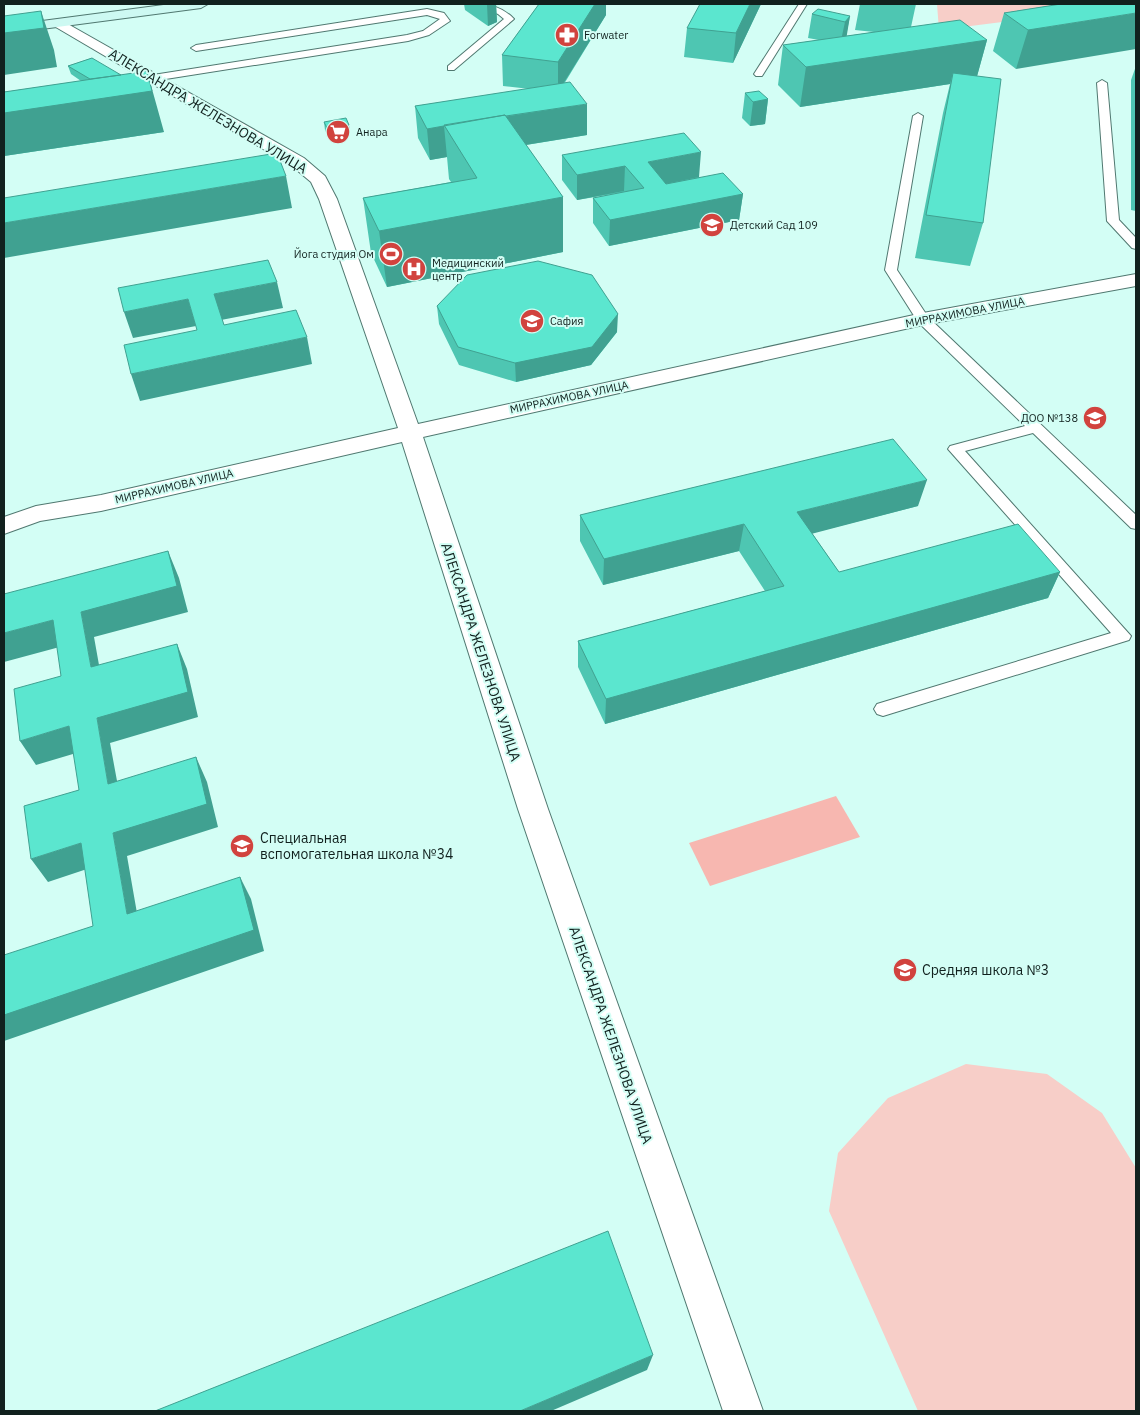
<svg xmlns="http://www.w3.org/2000/svg" width="1140" height="1415" font-family="'IBM Plex Sans',sans-serif">
<rect width="100%" height="100%" fill="#d3fef5"/>
<path fill="#f7cec8" d="M937 4H1136V5L939 30Z
M966 1064 1047 1074 1102 1113 1136 1168V1411H918L829 1211 838 1153 888 1098Z"/>
<path fill="#f7b7b0" d="M836 796 860 837 710 886 689 843Z"/>
<g fill="none" stroke-linecap="round" stroke-linejoin="round">
<g stroke="#507870" stroke-width="2">
<path id="lane" d="M474 4C489 4 503 7 514 19L454 70H448V66L504 19 498 14Z
M799 4H807L762 76H756L754 74Z
M427 9 444 13 450 21 429 35 408 41 153 81 148 78 153 75 407 35 423 31 440 19 427 15 196 51 191 48 196 45Z
M1102 80 1107 83 1119 220 1136 238V249L1132 248 1107 221 1097 83Z
M918 113 923 116 897 270 928 317 1136 515V529L1131 528 1033 433 965 451 1131 636 1129 640 883 716 877 714 874 709 877 704 1111 633 948 449 950 446 1025 426 918 322 885 270 913 116Z"/>
</g>
<g stroke="#507870" stroke-width="2">
<path id="street" d="M59 19 304 158 325 176 337 199 418 424 923 313 1136 274V286L923 325 423 437 548 809 763 1411H723L518 809 402 442 101 511 40 521 4 534V517L36 506 101 495 398 428 319 199 311 182 292 166 54 26 52 23Z"/>
</g>
<g stroke="#507870" stroke-width="2">
<path id="secondary" d="M171 4H208L201 8 4 34V26Z"/>
</g>
<use href="#lane" fill="#fff" fill-rule="evenodd"/>
<use href="#street" fill="#fff" fill-rule="evenodd"/>
<use href="#secondary" fill="#cdf9f2" fill-rule="evenodd"/>
</g>
<path fill="#4ec6b2" d="M464 4H496L497 22 488 26 465 10Z
M539 4H606V15L564 84 587 135 526 145 563 197V252L387 287 371 253 363 198 451 182 449 179 447 157 430 160 418 138 415 106 530 89 503 86 502 55Z
M761 4 733 63 684 57 687 28Z
M860 4H916L911 27 987 40 977 76 983 223 970 266 915 258 943 113 950 84 800 107 778 85 783 45 819 40 808 38 812 14 850 16 846 36 874 32 855 30Z
M1061 4 1016 69 993 51 1004 13Z
M92 58 164 132 4 156V92L81 81 71 74 68 66Z
M1136 66V211L1131 210V80Z
M745 93 768 99 765 124 750 126 742 118Z
M324 122 350 133 328 137 325 130Z
M562 155 699 177 743 194 739 220 609 246 593 223V198L625 192 577 200 562 180Z
M437 306 617 332 591 365 516 382 459 365 439 324Z
M918 506 812 533 839 572H1060L1048 598 605 724 578 667V641L765 591 739 551 603 585 580 541V515Z"/>
<path fill="#40a191" d="M487 4H496L497 22 488 26Z
M595 4H606V15L558 92V62Z
M750 4H761L733 63 736 33Z
M41 11 54 50 57 67 4 75V33Z
M1136 13V49L1016 69 1028 30Z
M850 16 846 40 840 45 845 22Z
M987 40 976 80 953 73 950 84 800 107 806 67Z
M147 71 164 132 4 156V113Z
M768 99 765 124 750 126 753 102Z
M587 104V135L463 155 445 126Z
M349 125 350 133 328 137 327 128Z
M444 126 447 157 430 160 427 129Z
M701 152 699 177 646 188 648 162Z
M625 166 624 191 577 200V175Z
M286 176 292 208 4 258V223Z
M743 194 739 220 609 246 610 220Z
M563 197V252L387 287 379 231Z
M277 282 283 308 221 320 214 294Z
M188 299 196 326 133 338 124 312Z
M618 314 617 332 591 365 516 382 515 363Z
M307 337 312 364 140 401 131 374Z
M927 480 918 506 792 539 797 512Z
M744 524 739 551 603 585 604 559Z
M168 551 179 578 188 612 94 637 104 693 91 667 81 612Z
M1060 572 1048 598 605 724 606 699Z
M53 620 67 645 4 662V633Z
M177 644 187 669 198 717 110 743 122 808 108 784 97 718Z
M69 726 83 751 36 765 20 741Z
M196 757 207 782 218 827 127 856 141 936 127 914 113 833Z
M81 843 96 866 48 882 31 859Z
M240 877 251 899 264 951 4 1041V1015Z
M653 1355 647 1370 551 1411H520Z"/>
<path fill="#5be6cf" stroke="#40a191" d="M539 4H595L558 62 502 55Z
M700 4H750L736 33 687 28Z
M1061 4H1136V13L1028 30 1004 13Z
M818 9 850 16 845 22 812 14Z
M41 11 44 28 4 33V16Z
M960 20 987 40 806 67 783 45Z
M92 58 121 75 90 79 68 66Z
M147 71 152 91 4 113V92Z
M953 73 1001 79 983 223 926 215Z
M570 82 587 104 506 116 505 115 427 129 415 106Z
M759 91 768 99 753 102 745 93Z
M505 115 563 197 379 231 363 198 477 178 444 125Z
M346 118 349 125 327 128 324 122Z
M684 133 701 152 648 162 666 184 723 173 743 194 610 220 593 198 644 188 625 166 577 175 562 155Z
M277 153 286 176 4 223V198Z
M268 260 277 282 214 294 224 325 296 310 307 337 131 374 124 345 197 330 188 299 124 312 118 288Z
M538 261 592 275 618 314 592 347 515 363 458 347 437 306 467 275Z
M893 439 927 480 797 512 839 572 1018 524 1060 572 606 699 578 641 784 586 744 524 604 559 580 515Z
M168 551 177 586 81 612 91 667 177 644 188 692 97 718 108 784 196 757 207 804 113 833 127 914 240 877 254 930 4 1015V955L93 926 81 843 31 859 24 806 79 790 69 726 20 741 14 689 61 676 53 620 4 633V594Z
M608 1231 653 1355 520 1411H155Z"/>
<defs>
<g id="pharmacy-disc" transform="scale(1.25)"><circle r="9.5" fill="#d1433e" stroke="#d3fef5"/><path d="M-2-6h4v4h4v4h-4v4h-4v-4h-4v-4h4Z" fill="#fff"/></g>
<g id="supermarket-disc" transform="scale(1.25)"><circle r="9.5" fill="#d1433e" stroke="#d3fef5"/><path d="M-6-5.5h2.5l.6 2H6L4.5 2H-2.5L-4.4-4H-6ZM-1.5 3.2a1.3 1.3 0 1 0 .1 0ZM3 3.2a1.3 1.3 0 1 0 .1 0Z" fill="#fff"/></g>
<g id="school-disc" transform="scale(1.25)"><circle r="9.5" fill="#d1433e" stroke="#d3fef5"/><path d="M0-5L7-2L0 1L-7-2ZM-4 1L0 2.5L4 1V4Q0 6-4 4Z" fill="#fff"/></g>
<g id="stadium-disc" transform="scale(1.25)"><circle r="9.5" fill="#d1433e" stroke="#d3fef5"/><path d="M0-5a6.5 5 0 1 0 0 10a6.5 5 0 1 0 0-10ZM-3.5-1.8h7v3.6h-7Z" fill="#fff"/></g>
<g id="hospital-disc" transform="scale(1.25)"><circle r="9.5" fill="#d1433e" stroke="#d3fef5"/><path d="M-5-5h3v3.5h4V-5h3V5h-3V1.5h-4V5h-3Z" fill="#fff"/></g>
</defs>
<g fill-rule="evenodd">
<use href="#pharmacy-disc" x="567" y="35"/>
<use href="#supermarket-disc" x="338" y="132"/>
<use href="#school-disc" x="712" y="225"/>
<use href="#stadium-disc" x="391" y="254"/>
<use href="#hospital-disc" x="414" y="269"/>
<use href="#school-disc" x="532" y="321"/>
<use href="#school-disc" x="1095" y="418"/>
<use href="#school-disc" x="242" y="846"/>
<use href="#school-disc" x="905" y="970"/>
</g>
<g text-anchor="middle" stroke-width="4" stroke-linejoin="round" paint-order="stroke">
<g font-size="11" fill="#11211e" stroke="#d3fef5" text-anchor="start">
<text x="584" y="39">Forwater</text>
<text x="356" y="136">Анара</text>
<text x="730" y="229">Детский Сад 109</text>
<text x="374" y="258" text-anchor="end">Йога студия Ом</text>
<text x="432" y="267">Медицинский<tspan x="432" dy="13">центр</tspan></text>
<text x="550" y="325">Сафия</text>
<text x="1078" y="422" text-anchor="end">ДОО №138</text>
</g>
<g font-size="11" fill="#11211e" stroke="#d3fef5">
<text transform="translate(965 312) rotate(-11)" y="4">МИРРАХИМОВА УЛИЦА</text>
<text transform="translate(569 397) rotate(-12)" y="4">МИРРАХИМОВА УЛИЦА</text>
<text transform="translate(174 486) rotate(-13)" y="4">МИРРАХИМОВА УЛИЦА</text>
</g>
<g font-size="14" fill="#11211e" stroke="#d3fef5">
<text transform="translate(208 111) rotate(31)" y="5">АЛЕКСАНДРА ЖЕЛЕЗНОВА УЛИЦА</text>
<text transform="translate(481 652) rotate(72)" y="5">АЛЕКСАНДРА ЖЕЛЕЗНОВА УЛИЦА</text>
<text transform="translate(611 1035) rotate(71)" y="5">АЛЕКСАНДРА ЖЕЛЕЗНОВА УЛИЦА</text>
</g>
<g font-size="14" fill="#11211e" stroke="#d3fef5" text-anchor="start">
<text x="260" y="843">Специальная<tspan x="260" dy="16">вспомогательная школа №34</tspan></text>
<text x="922" y="975">Средняя школа №3</text>
</g>
</g>
<rect width="1140" height="1415" fill="none" stroke="#11211e" stroke-width="10"/>
</svg>
